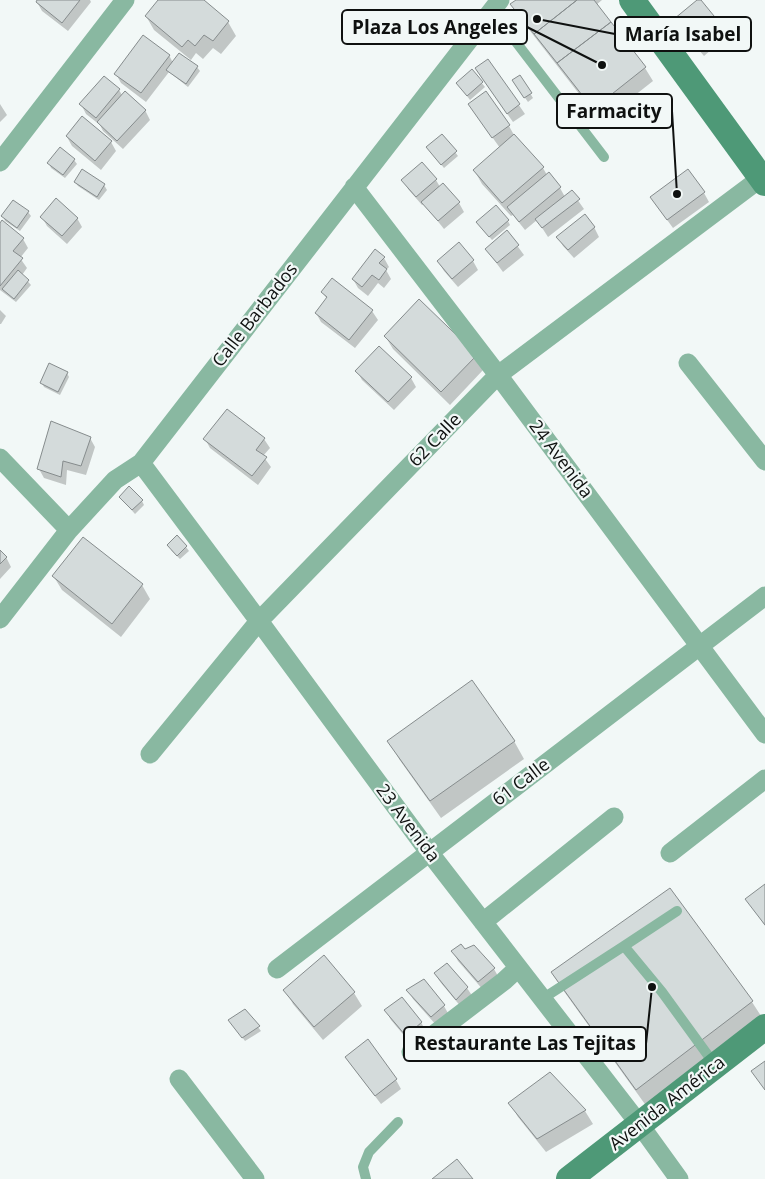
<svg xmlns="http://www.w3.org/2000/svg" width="765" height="1179" font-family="'Open Sans',sans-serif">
<rect width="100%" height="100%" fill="#f2f8f7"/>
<path fill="#0003" d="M38 0H90L91 2 68 31 42 11 37 2Z
M160 0H202L228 22 236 36 221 54 213 48 203 59 196 53 191 60 154 30 146 16Z
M518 0H602L596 5 645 68 653 81 601 122 520 18 512 4Z
M699 0 722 27 727 36 704 56 681 29 676 20Z
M169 55 173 63 179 55 197 67 200 71 188 87 169 72 146 102 121 83 116 74Z
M488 60 525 114 513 122 482 78Z
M472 71 485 87 470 100 458 84Z
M520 77 533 98 528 102 516 85Z
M119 90 122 95 145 110 150 120 123 149 103 131 100 125 86 114 81 104Z
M0 104 7 115 0 122Z
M475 113 509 126 514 135 543 168 547 175 548 174 560 188 565 197 572 192 584 209 548 237 537 220 525 230 513 215 511 216 482 184 474 170 500 148Z
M82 118 111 142 116 151 101 170 72 146 67 137Z
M442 135 458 156 444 168 430 151Z
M74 160 77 164 65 178 51 168 49 163Z
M403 180H436L440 187 459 203 464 212 444 229 424 204 422 205 408 189Z
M75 182 104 185 107 190 99 200 78 186Z
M704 193 709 202 673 228 657 206Z
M14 202 28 212 31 216 20 231 5 221 3 216Z
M42 217 77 218 82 227 67 244 47 226Z
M508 221 510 225 492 240 480 226Z
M0 225 23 239 28 248 20 258 27 268 22 275 31 285 16 302 0 290Z
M594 227 599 237 574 258 563 246 558 237Z
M507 232 524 255 503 272 486 249Z
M459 244 473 261 478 270 458 287 444 271 438 261Z
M384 258 389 267 386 270 391 279 384 288 378 283 368 296 358 288 353 279Z
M332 279 372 311 378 320 355 348 321 322 316 313 327 299 322 292Z
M419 301 484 369 450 405 393 349 385 336Z
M0 310 6 316 1 324H0Z
M357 371 411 378 416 387 394 410 362 380Z
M67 373 69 377 60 395 44 387 42 383Z
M227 410 264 439 270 448 263 456 271 467 258 485 210 448 205 439Z
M90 438 95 447 86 475 67 470 66 485 44 478 39 469Z
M120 497 142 501 144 505 135 514Z
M84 539 142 585 150 599 121 637 62 590 54 577Z
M186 547 189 551 180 559 171 550Z
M0 552 6 557 11 567 0 579Z
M389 741H514L524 759 441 818 399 759Z
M765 885V926L747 899Z
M670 889 752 1002 763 1019 647 1107 563 990 552 973Z
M474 947 494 969 499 978 484 991 458 961 453 952 465 951Z
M435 974 467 988 473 997 462 1008 441 983Z
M285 990 354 993 362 1006 323 1040 293 1004Z
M408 990 444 1006 449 1015 437 1026 413 999Z
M245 1010 261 1031 245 1041 232 1024Z
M386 1011 421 1022 426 1032 412 1045 391 1020Z
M346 1058 396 1080 401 1089 381 1104Z
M510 1103 585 1111 593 1124 546 1152 518 1117Z"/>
<path fill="#d4dbdb" stroke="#868c8d" d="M37 0H80L62 23 36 2Z
M158 0H204L229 21 213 41 204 35 195 46 188 40 182 47 145 16Z
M516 0H577L534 34 510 4Z
M577 0H594L611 22 557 63 534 34Z
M697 0H701L723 27 698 48 674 19Z
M611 22 646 67 593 109 557 63Z
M143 35 170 55 141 93 114 74Z
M179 53 198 66 186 84 166 70Z
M488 59 520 104 507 114 475 68Z
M472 69 483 82 467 96 456 83Z
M520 75 532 93 524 98 512 80Z
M104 76 120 89 96 118 79 104Z
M125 91 146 110 117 141 97 122Z
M486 91 510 125 492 138 468 104Z
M82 116 112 141 95 161 66 136Z
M442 134 457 151 441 165 426 147Z
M514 134 544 167 502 203 473 170Z
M60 147 75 159 63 175 47 163Z
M422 162 437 179 416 197 401 180Z
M82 169 105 184 97 197 74 182Z
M688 169 705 192 667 220 650 197Z
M549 172 561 187 519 222 507 207Z
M443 183 460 202 438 221 421 202Z
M572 190 580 199 542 228 535 219Z
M56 198 78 218 62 236 40 217Z
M13 200 29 211 17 228 1 216Z
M496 205 509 220 489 237 476 222Z
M585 214 595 227 568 250 556 237Z
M2 220 24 238 13 251 23 258 0 286V223Z
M507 230 519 245 497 263 485 249Z
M459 242 474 260 452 279 437 261Z
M375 249 385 257 379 263 387 269 379 280 372 275 362 287 352 279Z
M18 270 29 280 14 299 2 289Z
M332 278 373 310 349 340 315 313 327 297 321 292Z
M419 299 477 355 441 392 384 336Z
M379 346 412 377 388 402 355 371Z
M49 363 68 372 58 392 40 383Z
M227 409 265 438 256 450 267 457 252 476 203 439Z
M51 421 91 437 81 466 63 461 61 477 37 469Z
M129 486 143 500 132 510 119 497Z
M177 535 187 546 177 556 167 545Z
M83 537 143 584 112 624 52 576Z
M0 550 7 557 0 564Z
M472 680 515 741 430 801 387 741Z
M765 884V925L745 899Z
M670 888 753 1001 636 1090 551 972Z
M461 944 465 949 474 945 495 968 478 982 451 951Z
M324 955 355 992 314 1027 283 990Z
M447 963 468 987 456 1000 434 973Z
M424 979 445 1005 431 1017 406 990Z
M402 997 422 1022 406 1036 384 1010Z
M245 1009 260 1026 242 1038 228 1020Z
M368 1039 397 1079 375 1096 345 1057Z
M765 1061V1090L751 1071Z
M550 1072 586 1110 537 1139 508 1103Z
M457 1159 473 1179H432Z"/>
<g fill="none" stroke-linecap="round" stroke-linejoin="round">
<path stroke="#89b8a1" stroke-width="10" d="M490 13 506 29 604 157
M624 946 677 911
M542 999 624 946 662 992 715 1065
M366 1179 363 1167 369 1152 398 1122"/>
<path stroke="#89b8a1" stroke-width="19" d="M0 162 125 0
M354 187 498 375 765 734
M688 363 765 461
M0 458 69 530
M141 463 259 621 429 852 640 1125 679 1179
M0 619 69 530 115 480 141 463 500 0
M150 754 259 621 498 375 765 175
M670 853 765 779
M483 922 614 817
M277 969 765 596
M411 1052 504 981 518 968
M179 1079 255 1179"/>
<path stroke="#4e9977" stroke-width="26" d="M632 0 765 183
M569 1179 765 1027"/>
</g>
<g text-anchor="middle" stroke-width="4.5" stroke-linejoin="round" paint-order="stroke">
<g font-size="18" fill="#0f1110" stroke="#f2f8f7">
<text transform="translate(255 315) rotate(-52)" y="6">Calle Barbados</text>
<text transform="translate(435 440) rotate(-46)" y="6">62 Calle</text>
<text transform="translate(561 459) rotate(53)" y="6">24 Avenida</text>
<text transform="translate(521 782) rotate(-37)" y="6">61 Calle</text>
<text transform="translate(408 823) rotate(53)" y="6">23 Avenida</text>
<text transform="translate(667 1103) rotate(-38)" y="6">Avenida América</text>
</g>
</g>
<path fill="none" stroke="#0f1110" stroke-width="2" d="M602 65L527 27M537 19L615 34M677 194L672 111M652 987L646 1044"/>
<g fill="#0f1110" stroke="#f2f8f7" stroke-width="2">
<circle cx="602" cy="65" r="5"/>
<circle cx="537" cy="19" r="5"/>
<circle cx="677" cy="194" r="5"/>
<circle cx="652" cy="987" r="5"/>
</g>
<g fill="#f2f8f7" stroke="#0f1110" stroke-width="2">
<rect x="342" y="10" width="185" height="34" rx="5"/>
<rect x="615" y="17" width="136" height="34" rx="5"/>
<rect x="557" y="94" width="115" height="34" rx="5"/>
<rect x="404" y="1027" width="242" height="34" rx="5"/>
</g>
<g font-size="19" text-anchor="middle" font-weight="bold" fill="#0f1110">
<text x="435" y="34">Plaza Los Angeles</text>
<text x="683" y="41">María Isabel</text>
<text x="614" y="118">Farmacity</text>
<text x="525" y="1050">Restaurante Las Tejitas</text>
</g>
</svg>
